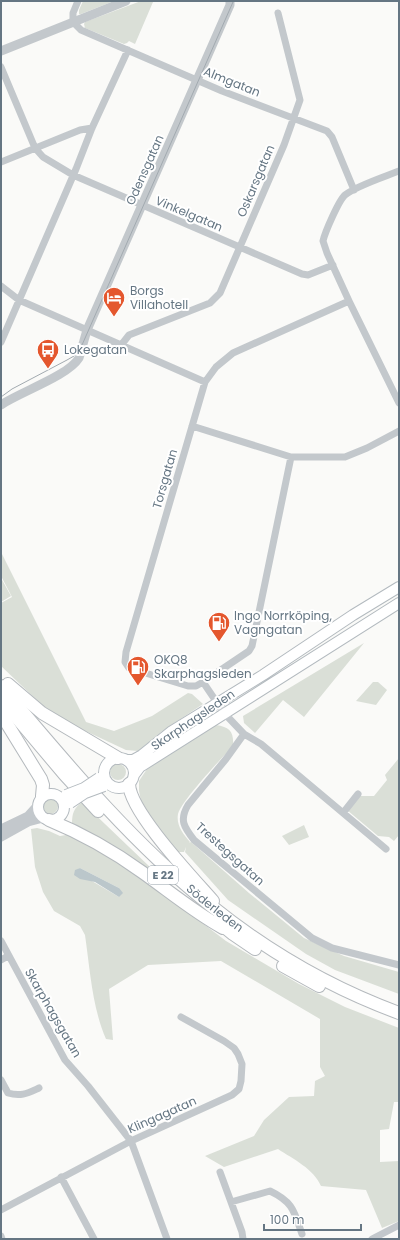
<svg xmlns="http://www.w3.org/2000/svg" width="400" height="1240" font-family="Poppins,sans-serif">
<rect width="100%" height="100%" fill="#fafaf8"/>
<path fill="#dadfd7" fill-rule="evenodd" d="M83 1H114L81 14H79V10Z
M141 1 153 2 135 44 129 41 127 43 124 44 85 28 84 24 85 22Z
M1 552 86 722 114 731 152 716 188 693 192 694 203 704 161 732 138 751 126 750 79 728 43 706 1 666V603L12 597 1 576Z
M1 578 11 596 1 602Z
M364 643 304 717 283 700 255 733 244 723 243 716Z
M373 682H378L387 690 376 705 356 701Z
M216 725C230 727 234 732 233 746 221 759 182 800 178 814 176 825 183 834 190 842L189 843 191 842 249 893 304 938 344 956 399 972V994L335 970 306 954 228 900 185 852 186 847 184 852H177L167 840 141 801 139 791V781L147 769Z
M399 758V835L394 841 389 837 378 836 347 810 360 796H374L387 780 385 775Z
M110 772a8 8 0 1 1 16 0a8 8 0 1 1-16 0Z
M42 806a8 8 0 1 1 16 0a8 8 0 1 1-16 0Z
M82 802 151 868 148 870 72 824C72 813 74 808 82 802Z
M304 825 309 837 289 845 282 836Z
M37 828 49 831 60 836 72 834 134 871 226 941 299 984 345 1007 399 1028V1102H394L389 1129 380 1130V1162L399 1161V1221L382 1228 366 1190 321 1186C314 1169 293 1159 278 1149L224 1167 205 1156 254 1136 264 1120 289 1097 314 1096 315 1081 325 1076 320 1067V1019L221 961 148 965 109 989 113 1040 106 1039C92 1007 90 969 85 935L80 926 54 911 43 892 35 867 31 829ZM80 868 119 888V897L75 871Z"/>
<path fill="#bbc7cb" d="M80 868 119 888 123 893 119 897 95 882 80 879 74 875 75 870Z"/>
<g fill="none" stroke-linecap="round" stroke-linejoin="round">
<g stroke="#b3babf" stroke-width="12">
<path id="secondary" d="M104 773a15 15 0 1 1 30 0a15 15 0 1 1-30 0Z
M128 760H133L142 755 172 731 263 675 353 615 399 587
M134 775 140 767 399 603
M38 807a13 13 0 1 1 26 0a13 13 0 1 1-26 0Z"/>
</g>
<g stroke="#b4b9bd" stroke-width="14">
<g id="trunk">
<path d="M8 684 42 713 118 758"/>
<path id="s1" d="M1 686C66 763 131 842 210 905 267 951 331 988 399 1013"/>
<path d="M1 699 64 774 98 811"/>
<path d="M1 714 41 779 43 785 42 796"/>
<path d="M129 784C130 812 193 878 213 901"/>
<path d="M49 820C83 834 113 851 142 872 169 891 194 912 223 928"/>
<path d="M217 921 233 934 255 949"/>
<path d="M283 966 319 986"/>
</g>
</g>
<path stroke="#c3c8cc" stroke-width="7" d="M78 1 73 13V22L81 30 222 91 327 131 332 137 354 190
M1 67 35 148 43 157 73 175 302 274 308 275 333 265
M1 162 80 130 92 128
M399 171C384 177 356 186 345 195 339 200 325 232 323 241L327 253 349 301 399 403
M1 286 19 300 205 382
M1 342 76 169 92 128 128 50
M122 344 129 335 210 303 220 293 284 145 300 100 278 13
M192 426 291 457H345L367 448 399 431
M291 457 252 646 249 651 203 682 224 713 244 734 226 759 188 805C179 820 184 827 194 840L312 938 332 948 399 965
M203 682 196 686H188L129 668 125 662 126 652 205 382 216 367 233 353 349 301
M244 734 261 744 386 849
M343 813 358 794
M1 941 65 1060 88 1086 131 1141 167 1239
M1 960 8 956
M1 1080 8 1093C21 1097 28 1093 39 1088
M220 1172 242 1232 243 1239
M61 1177 94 1239
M231 1202 270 1191C293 1202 294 1211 302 1234
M1 1210 131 1141 232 1095 239 1089 241 1081 242 1064 238 1054 234 1048 224 1041 181 1017
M1 1236 2 1239
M372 1239 399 1225"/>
<path stroke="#c3c8cc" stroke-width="9" d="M1 51 126 1
M1 405C20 392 68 376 79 358L87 330 230 5V1
M1 829 28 816 37 806
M1 837 28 822 43 818"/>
<use href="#secondary" stroke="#fff" stroke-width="10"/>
<use href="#trunk" stroke="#fff" stroke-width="12"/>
<path stroke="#a2aab0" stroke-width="1" d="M1 397 12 389 67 360 74 356 82 345 233 2"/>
<g stroke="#b3babf" stroke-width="12" stroke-linecap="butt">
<path id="secondary-bridge" d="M66 795 84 788 99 778
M70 803 85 793 104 786"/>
</g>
<use href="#secondary-bridge" stroke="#fff" stroke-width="10"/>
</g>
<defs>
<g id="hotel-pin" transform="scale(1.15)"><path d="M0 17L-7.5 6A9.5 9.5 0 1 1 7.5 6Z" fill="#e4572e" stroke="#fff"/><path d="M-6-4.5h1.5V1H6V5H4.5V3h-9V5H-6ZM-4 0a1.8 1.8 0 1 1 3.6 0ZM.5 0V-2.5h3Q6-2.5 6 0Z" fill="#fff"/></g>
<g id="bus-pin" transform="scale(1.15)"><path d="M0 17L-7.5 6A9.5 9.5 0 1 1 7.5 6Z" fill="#e4572e" stroke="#fff"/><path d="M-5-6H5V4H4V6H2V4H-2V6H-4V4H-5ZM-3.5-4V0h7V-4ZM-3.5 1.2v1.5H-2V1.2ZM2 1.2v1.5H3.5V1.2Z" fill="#fff"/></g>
<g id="fuel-pin" transform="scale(1.15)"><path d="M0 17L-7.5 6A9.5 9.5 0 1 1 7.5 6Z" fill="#e4572e" stroke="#fff"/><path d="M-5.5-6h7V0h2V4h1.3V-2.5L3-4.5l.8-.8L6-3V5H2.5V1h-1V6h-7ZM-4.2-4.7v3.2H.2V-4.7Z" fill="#fff"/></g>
</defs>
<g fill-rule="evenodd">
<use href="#hotel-pin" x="114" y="298"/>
<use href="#bus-pin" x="48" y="350"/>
<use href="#fuel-pin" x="219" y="623"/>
<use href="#fuel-pin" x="138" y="667"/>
</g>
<g text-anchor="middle" stroke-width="4" stroke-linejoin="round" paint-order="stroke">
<rect fill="#fff" stroke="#939fa8" stroke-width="1" x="148" y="866" width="30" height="18" rx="3"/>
<g font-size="11" font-weight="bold" fill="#657683">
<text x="163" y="879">E 22</text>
</g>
<g font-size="12" fill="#657683" stroke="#fff">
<text transform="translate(232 82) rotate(22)" y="4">Almgatan</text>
<text transform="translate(145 170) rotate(-66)" y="4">Odensgatan</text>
<text transform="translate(256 181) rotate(-67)" y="4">Oskarsgatan</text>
<text transform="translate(189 214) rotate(23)" y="4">Vinkelgatan</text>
<text transform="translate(165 479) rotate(-74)" y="4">Torsgatan</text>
<text transform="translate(193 720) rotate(-34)" y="4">Skarphagsleden</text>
<text transform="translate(230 854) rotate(42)" y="4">Trestegsgatan</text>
<text dy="4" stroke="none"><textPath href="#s1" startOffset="309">Söderleden</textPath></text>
<text transform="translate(53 1013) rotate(60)" y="4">Skarphagsgatan</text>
<text transform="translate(162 1115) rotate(-24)" y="4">Klingagatan</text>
</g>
<g font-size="12" fill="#657683" stroke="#fff" text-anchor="start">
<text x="130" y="295">Borgs<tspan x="130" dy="14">Villahotell</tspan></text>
<text x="64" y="354">Lokegatan</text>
<text x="234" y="620">Ingo Norrköping,<tspan x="234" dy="14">Vagngatan</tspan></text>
<text x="154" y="664">OKQ8<tspan x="154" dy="14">Skarphagsleden</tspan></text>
</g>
</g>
<rect width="400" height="1240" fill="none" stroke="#657683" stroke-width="4"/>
<path d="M264 1224v6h97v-6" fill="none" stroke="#657683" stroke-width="2"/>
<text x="270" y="1224" font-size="12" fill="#657683" stroke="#ffffff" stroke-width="3" paint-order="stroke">100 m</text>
</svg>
